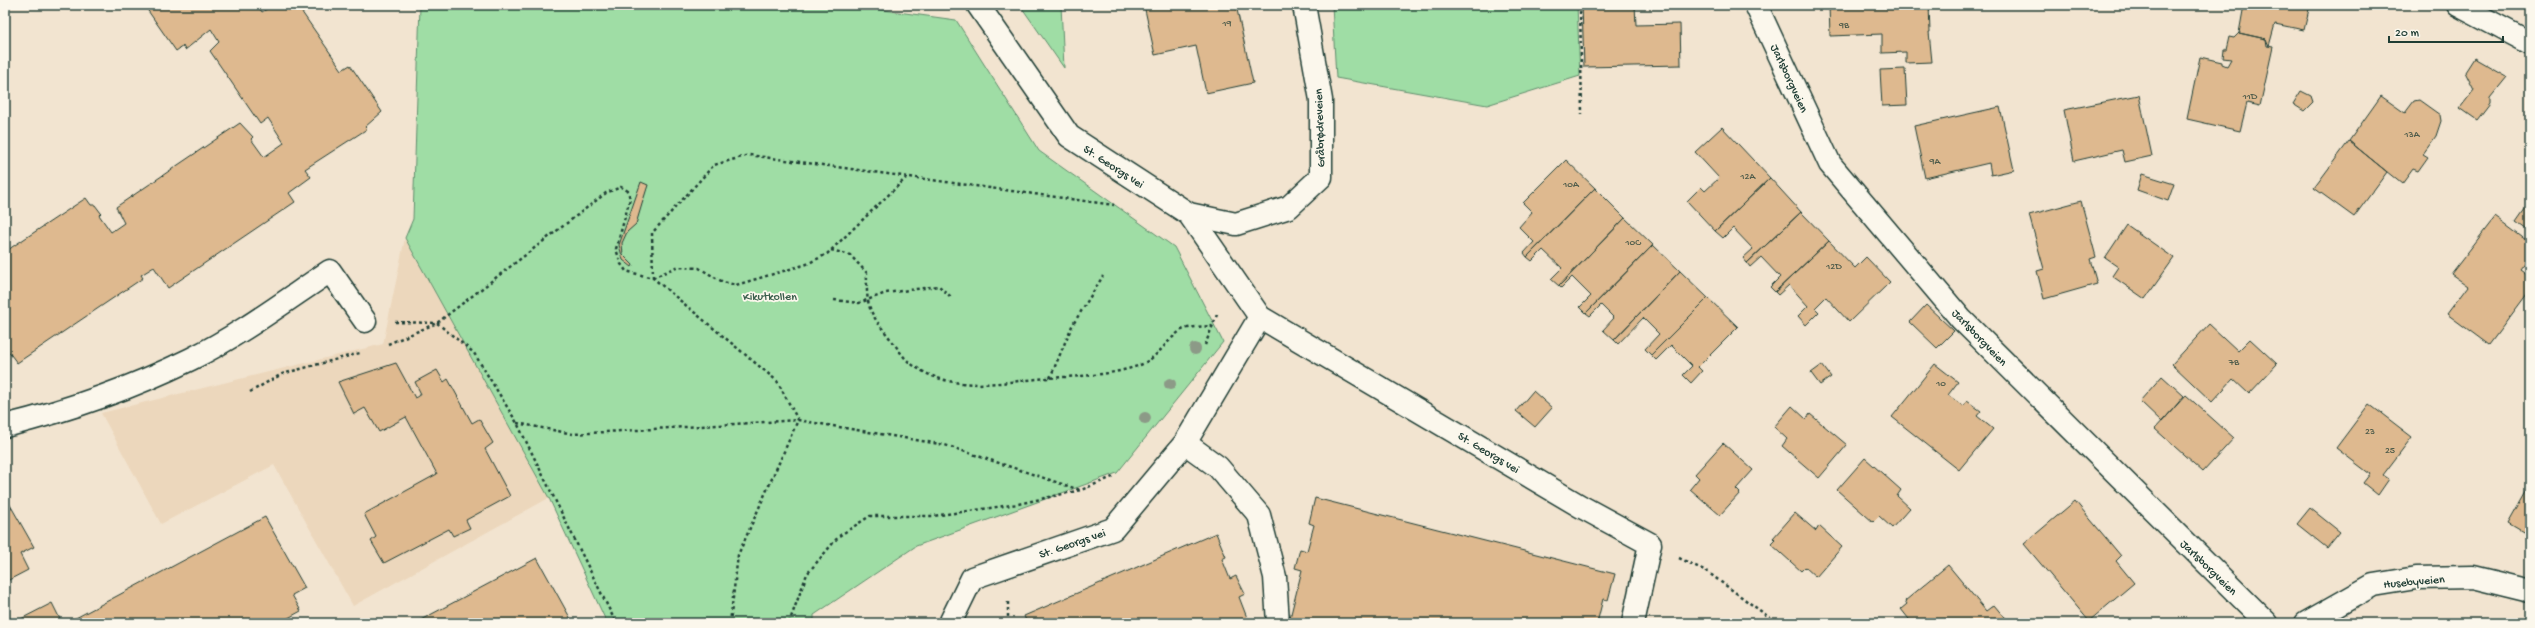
<svg xmlns="http://www.w3.org/2000/svg" width="2535" height="628" font-family="'Gochi Hand',sans-serif">
<rect width="100%" height="100%" fill="#f2e4d0"/>
<filter id="ink" filterUnits="userSpaceOnUse"><feTurbulence type="fractalNoise" baseFrequency=".025" numOctaves="2"/><feDisplacementMap in="SourceGraphic" scale="8" xChannelSelector="R" yChannelSelector="G"/><feConvolveMatrix kernelMatrix="1 2 1 2 8 2 1 2 1" color-interpolation-filters="sRGB"/></filter>
<g filter="url(#ink)">
<path fill="#ecd7bc" d="M405 238 549 498 353 606 274 465 161 524 101 413 383 344Z"/>
<path fill="#9fdda5" stroke="#5f8d6c" d="M420 5H847L956 20 1039 151 1174 247 1223 342 1117 473 916 546 814 615V623H607L549 498 405 238 413 219Z
M1020 5H1061L1064 68Z
M1332 5H1577L1580 76 1487 105 1336 78Z"/>
<path fill="#deb98f" stroke="#1f3d34" d="M144 5H257L262 12 273 5H297L342 70 350 65 382 112 365 127 367 129 305 169 311 177 289 193 295 202 168 288 154 267 141 275 143 278 17 363 5 347V253L12 247 86 198 91 205H95L101 213 99 215 111 232 124 223 116 207 240 123 253 137 251 139 264 157 284 143 268 118 260 124 210 51 219 42 211 29 185 50 183 46 176 51Z
M1144 5H1236L1253 83 1206 93 1196 46 1155 55Z
M1582 5H1635L1636 25 1680 24 1681 65 1584 67Z
M1829 5H1929L1930 32H1929L1932 62 1906 63V52L1882 53V34L1830 36Z
M2051 5H2108L2051 6Z
M2244 5H2310L2304 30 2275 24 2269 46 2266 39 2239 33Z
M2239 33 2266 39 2267 46 2273 47 2260 106 2247 103 2240 131 2187 119 2200 57 2222 62V64L2227 66 2231 59 2223 58 2224 50H2226L2229 37 2234 38Z
M2474 58 2507 77 2490 98V103L2477 120 2460 108 2474 90 2465 72Z
M1905 69 1907 105 1882 106 1880 70Z
M2301 91 2311 96 2313 102 2304 111 2293 104Z
M2139 95 2152 156 2125 162 2122 150 2074 161 2064 110Z
M2381 96 2405 113 2414 101 2419 100 2440 115 2441 121 2436 136 2423 154 2428 157 2418 171 2413 169 2402 184 2349 141Z
M2000 107 2014 170 1991 175 1989 163 1925 178 1914 126Z
M1722 127 1770 178 1715 231 1687 201 1701 187 1705 191 1719 178 1695 152Z
M2349 141 2387 172 2354 217 2314 188Z
M1566 160 1595 188 1527 257 1524 253 1534 242 1519 227 1532 212 1523 203Z
M2142 174 2174 184 2168 201 2137 190Z
M1770 178 1801 212 1747 263 1743 258 1753 249 1733 228 1723 238 1715 231Z
M641 182 648 185 642 204 636 224 627 232 622 243 623 255 633 265 632 267 623 260 619 245Z
M1595 188 1625 218 1559 286 1551 279 1562 268 1543 250 1532 261 1527 257Z
M2081 201 2096 257 2090 259 2097 284 2044 299 2037 271 2044 269 2029 215Z
M2530 202V232L2516 222Z
M1801 212 1829 241 1775 292 1770 287 1780 277 1761 257 1750 267 1747 263Z
M2495 217 2530 243V256L2520 269 2530 276V290L2489 345 2447 314 2468 286 2451 274Z
M1625 218 1653 245 1586 313 1580 307 1591 296 1572 277 1561 288 1559 286Z
M2127 225 2174 258 2145 299 2112 276 2118 267 2105 258Z
M1829 241 1855 268 1866 257 1890 282 1849 322 1826 297 1815 308 1819 312 1806 325 1798 316 1808 306 1789 285 1778 295 1775 292Z
M1653 245 1680 271 1614 340 1603 330 1614 318 1601 305 1590 316 1586 313Z
M1680 271 1708 298 1651 355 1645 349 1659 334 1643 318 1618 344 1614 340Z
M1708 298 1738 327 1698 367 1702 371 1691 383 1683 375 1692 366 1671 345 1656 360 1651 355Z
M1926 305 1954 331 1937 348 1910 322Z
M2209 324 2238 351 2250 339 2277 364 2249 394 2233 379 2212 402 2172 364Z
M396 363 415 398 421 394 415 382 437 370 444 382 448 379 472 423 479 419 493 443 485 449 510 496 466 520 470 528 453 536 449 529 384 563 371 541 376 537 364 514 437 474 406 417 379 432 365 408 354 414 338 382Z
M1935 364 1958 382 1948 395 1963 406 1967 401 1981 411 1977 416 1993 429 1959 470 1892 417Z
M1822 365 1831 377 1820 385 1811 373Z
M2162 376 2184 396 2162 422 2140 401Z
M1533 391 1552 408 1535 427 1516 411Z
M2186 395 2234 438 2203 472 2155 429Z
M2369 404 2412 437 2383 475 2389 479 2378 495 2363 483 2370 474 2336 448Z
M1792 406 1806 419 1810 414 1847 445 1819 478 1782 446 1787 439 1774 427Z
M1723 443 1753 470 1736 489 1740 493 1720 515 1690 489 1699 478 1695 474Z
M1865 458 1901 490 1897 496 1910 508 1892 528 1879 516 1873 522 1837 490Z
M2530 484V536L2508 523Z
M5 496 34 547 20 554 28 570 5 582Z
M1315 498 1615 574 1608 600 1603 599 1597 623H1310L1290 618 1302 570 1295 568 1300 549 1307 551 1314 525 1309 523Z
M2075 501 2121 556 2116 561 2134 583 2089 621 2024 544Z
M2310 508 2340 532 2327 548 2297 524Z
M1795 513 1816 531 1819 526 1842 547 1816 577 1805 567 1801 571 1771 544 1775 540 1773 538Z
M265 517 305 588 292 595 301 611 279 623H73L72 620Z
M1216 533 1226 557 1222 559 1230 579 1236 576 1245 594 1239 597 1249 623H1027L1024 616Z
M537 558 573 623H415Z
M1948 565 1986 611 1994 605 2009 623H1912L1901 609 1907 604 1905 601Z
M52 603 60 619 52 623H13Z"/>
<g fill="none" stroke-linecap="round" stroke-linejoin="round">
<g stroke="#1f3d34" stroke-width="25">
<path id="service" d="M5 426C69 410 132 388 191 359 240 335 285 301 330 271L365 321"/>
</g>
<g stroke="#1f3d34" stroke-width="25">
<path id="minor" d="M978 5 1069 136 1189 214 1260 317 1580 506 1650 544 1633 623
M1756 5 1830 164 1961 319 2267 623
M2458 5 2530 43
M1189 214 1236 224 1289 207 1321 177V100L1304 5
M1185 443 1218 467 1259 515 1275 577 1278 623
M950 623 972 578 1113 529 1185 443 1260 317
M2306 623 2373 585 2416 578 2473 577 2530 591"/>
</g>
<path stroke="#1f3d34" stroke-width="2.5" stroke-dasharray="3 3" stroke-linecap="butt" d="M1580 5 1582 114
M831 250 850 255 867 273C866 309 869 312 892 341 897 347 902 356 909 362 949 395 1000 382 1048 378 1078 376 1111 376 1140 365 1158 358 1167 339 1182 330 1190 326 1203 327 1212 326
M653 278 652 233 714 165 749 155 1114 205
M653 278 676 267 699 268 723 282 736 285 807 264 827 254 906 178
M834 300 859 303 886 293 939 286 951 297
M395 322 437 323 474 353 517 423 616 623
M388 344 437 323 606 193 621 187 628 191 630 199 616 249 621 264 626 271 653 278 777 381 798 420 738 555 730 623
M1205 345 1218 312
M1050 378 1072 326 1103 276
M250 392 282 374 360 353
M517 423 573 434 798 420 945 445 1080 490
M1679 558 1706 571 1777 623
M789 623 807 574 839 536 870 516H933L1018 504 1081 490 1115 476
M1008 623V600"/>
<use href="#service" stroke="#fbf7ec" stroke-width="22"/>
<use href="#minor" stroke="#fbf7ec" stroke-width="22"/>
</g>
<g fill="#8c9a87">
<circle cx="1195" cy="349" r="6"/>
<circle cx="1170" cy="384" r="6"/>
<circle cx="1145" cy="418" r="6"/>
</g>
</g>
<g text-anchor="middle" stroke-width="3.5" stroke-linejoin="round" paint-order="stroke">
<g font-size="10" fill="#4f5c4b">
<text x="1227" y="26">19</text>
<text x="1844" y="28">9B</text>
<text x="2250" y="99">11D</text>
<text x="2412" y="137">13A</text>
<text x="1935" y="164">9A</text>
<text x="1748" y="179">12A</text>
<text x="1571" y="187">10A</text>
<text x="1633" y="245">10C</text>
<text x="1834" y="269">12D</text>
<text x="2234" y="365">7B</text>
<text x="1941" y="386">10</text>
<text x="2370" y="434">23</text>
<text x="2390" y="453">25</text>
</g>
<g font-size="12" fill="#1f3d34" stroke="#fbf7ec">
<text transform="translate(1790 78) rotate(65)" y="4">Jarlsborgveien</text>
<text transform="translate(1319 128) rotate(-92)" y="4">Gråbrødreveien</text>
<text transform="translate(1114 166) rotate(33)" y="4">St. Georgs vei</text>
<text transform="translate(1980 337) rotate(46)" y="4">Jarlsborgveien</text>
<text transform="translate(1489 452) rotate(31)" y="4">St. Georgs vei</text>
<text transform="translate(1072 543) rotate(-19)" y="4">St. Georgs vei</text>
<text transform="translate(2209 567) rotate(44)" y="4">Jarlsborgveien</text>
<text transform="translate(2414 581) rotate(-5)" y="4">Husebyveien</text>
</g>
<g font-size="12" fill="#395d4b" stroke="#fbf7ec">
<text x="770" y="300">Kikutkollen</text>
</g>
</g>
<rect width="2535" height="628" fill="none" stroke="#fbf7ec" stroke-width="20"/>
<rect x="10" y="10" width="2515" height="608" fill="none" stroke="#1f3d34" stroke-width="1.5" filter="url(#ink)"/>
<path d="M2389 36v6h114v-6" fill="none" stroke="#1f3d34" stroke-width="2"/>
<text x="2395" y="36" font-size="12" fill="#1f3d34" stroke="#fbf7ec" stroke-width="3" paint-order="stroke">20 m</text>
</svg>
